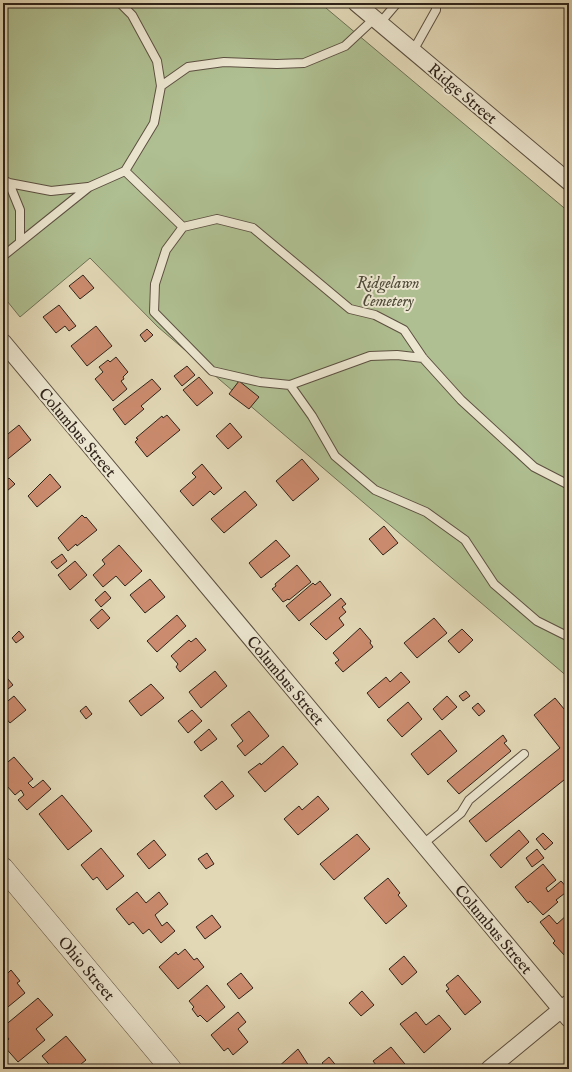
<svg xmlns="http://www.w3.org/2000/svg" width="572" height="1072" font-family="'IM FELL English',serif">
<rect width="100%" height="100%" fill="#e2d8b6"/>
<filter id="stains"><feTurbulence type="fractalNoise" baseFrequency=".005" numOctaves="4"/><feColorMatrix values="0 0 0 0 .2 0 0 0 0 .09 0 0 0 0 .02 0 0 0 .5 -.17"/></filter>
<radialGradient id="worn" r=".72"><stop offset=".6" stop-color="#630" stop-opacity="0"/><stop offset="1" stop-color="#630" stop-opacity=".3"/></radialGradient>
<path fill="#afbf91" stroke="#6f7156" d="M3 3H320L569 212V678L158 327 90 258 20 317 3 296Z"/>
<path fill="#cb8b6e" stroke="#2f231a" d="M83 275 94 288 80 299 69 286Z
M59 305 76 326 69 331 65 326 56 333 43 317Z
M96 326 112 346 87 366 71 346Z
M147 329 153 335 145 342 140 335Z
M116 357 128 372 123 377 124 379 121 381 127 389 113 401 95 379 103 372 99 367 108 360 110 362Z
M187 366 195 375 182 386 174 376Z
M199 377 213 393 197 406 183 390Z
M152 379 161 389 141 406 144 409 125 425 113 409Z
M239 381 259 397 249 409 229 394Z
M3 405 8 411 3 415Z
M167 415 180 430 147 457 135 442 138 439 136 438 162 416 163 418Z
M230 423 242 437 228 449 216 436Z
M19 425 31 440 3 463V438Z
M302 459 319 479 293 501 276 481Z
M202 464 222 488 214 495 210 491 193 506 180 491 196 477 192 473Z
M50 474 61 487 37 507 28 496Z
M9 478 15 484 7 491 3 483Z
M245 491 257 505 224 533 211 519Z
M82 515 85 518 86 517 97 530 77 546 76 544 68 551 58 538Z
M384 526 398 543 383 555 369 539Z
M276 540 290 556 261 578 249 563Z
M119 545 142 571 125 586 116 576 103 587 93 575 105 564 102 560Z
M62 554 67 561 57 569 51 562Z
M75 561 87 575 70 590 58 575Z
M297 565 311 582 289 600 288 599 283 602 272 589 276 586 275 584Z
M150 579 165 597 145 613 130 595Z
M320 581 331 595 299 621 286 606 313 583 315 585Z
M105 591 111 598 101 607 95 600Z
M341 598 346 604 342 607 346 612 339 618 344 625 326 640 310 624Z
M102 609 110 618 98 629 90 620Z
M177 615 186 626 157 652 147 641Z
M434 618 447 633 417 658 404 643Z
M360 628 371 641 370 643 373 647 343 672 335 663 339 660 333 653Z
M462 629 473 640 459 653 448 641Z
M19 631 24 637 16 643 12 638Z
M196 638 206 650 180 672 176 667 178 664 171 656 189 640 191 642Z
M215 671 227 686 201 708 189 692Z
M401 672 410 682 379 708 367 693 386 677 390 682Z
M3 673 13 685 3 693Z
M151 684 164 698 141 716 129 701Z
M466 691 470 696 463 701 459 696Z
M14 696 26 710 10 723 3 715V705Z
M447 696 457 707 442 720 433 709Z
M555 698 569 715V776L486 842 469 821 560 748 534 715Z
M408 702 422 719 402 737 387 720Z
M478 703 485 711 479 716 472 708Z
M86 706 92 714 86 719 80 711Z
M192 710 202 721 188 733 178 721Z
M249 711 269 736 245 756 237 746 243 741 231 725Z
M209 729 217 739 201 751 194 742Z
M440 730 457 751 428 775 411 754Z
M503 735 507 741 504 743 511 751 459 794 447 781Z
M283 746 298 764 265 792 248 772 260 763 261 765Z
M14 757 33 779 28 783 33 788 43 780 51 789 27 810 18 800 24 795 21 790 15 795 7 786 5 788 3 786V766Z
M222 781 234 796 216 810 204 796Z
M62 795 92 831 68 850 39 814Z
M318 796 329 809 298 835 284 819 299 806 302 810Z
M519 830 529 842 501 868 490 855Z
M543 833 553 843 545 850 536 839Z
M357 834 370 849 334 880 320 864Z
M154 840 166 855 149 869 137 854Z
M101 848 124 876 107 890 97 877 93 880 81 865Z
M537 849 544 858 532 867 526 858Z
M207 853 214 864 206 869 198 859Z
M543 864 556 880 546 888 548 892 561 881 569 890 556 900 558 902 543 915 530 901 528 903 515 887Z
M388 878 400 893 398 895 407 906 386 924 364 898Z
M137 892 146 903 159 892 168 904 155 915 162 926 167 922 175 931 161 943 149 929 143 934 133 922 129 925 116 909Z
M568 914 569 954 566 957 553 943 555 941 540 922 549 915 557 924Z
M212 915 221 927 205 939 196 927Z
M185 949 194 960 197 958 204 967 178 989 159 967 176 952 178 955Z
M404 956 417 972 402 985 389 969Z
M3 966 8 973 11 970 20 981 17 983 25 993 3 1011Z
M241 973 253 988 239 999 227 984Z
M458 975 481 1002 465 1015 446 991 449 989 446 985Z
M207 985 225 1007 207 1022 200 1015 198 1017 192 1009 194 1007 189 1001Z
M362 991 374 1005 361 1016 349 1003Z
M38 998 53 1015 36 1029 45 1040 18 1062 3 1045 9 1039 3 1032V1027Z
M238 1012 246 1022 238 1029 248 1042 233 1055 228 1048 224 1051 211 1035Z
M416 1012 426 1025 439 1015 451 1029 424 1053 400 1024Z
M66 1036 86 1060 75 1069H53L42 1056Z
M391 1047 409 1069H379L373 1061Z
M298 1049 309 1066 306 1069H276Z
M329 1057 339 1069H321L325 1066 322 1063Z"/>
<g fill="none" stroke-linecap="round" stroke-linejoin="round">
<g stroke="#5c5041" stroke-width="10">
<path id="service" d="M380 23 397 3
M413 51 436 10V3
M161 86 188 67 224 62 277 64 304 63 345 46 375 18
M125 171 183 227
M3 180 9 183 51 191 88 187
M9 183 20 210V242
M3 256 89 187 125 171 154 123 161 86 157 61 132 15 120 3
M423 358 397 355 370 356 290 385 260 382 212 371 154 312 155 284 166 250 183 227 217 219 253 228 350 309 375 315 404 330 423 358 461 400 534 467 569 485
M290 385 312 416 335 456 375 490 426 512 465 540 494 584 537 621 569 637
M423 844 461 813 469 800 524 754"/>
</g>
<g stroke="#5c5041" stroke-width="18">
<path id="minor" d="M356 3 569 182
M3 342 569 1019
M489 1069 569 1003"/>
</g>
<g stroke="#5c5041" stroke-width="22">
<path id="tertiary" d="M3 868 171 1069"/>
</g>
<use href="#service" stroke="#ece6d0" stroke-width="8"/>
<use href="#minor" stroke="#ece6d0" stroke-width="16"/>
<use href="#tertiary" stroke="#ece6d0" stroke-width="21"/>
</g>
<g text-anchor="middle" stroke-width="4" stroke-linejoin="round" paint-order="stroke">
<g font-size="16" fill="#2f231a" stroke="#ece6d0">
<text transform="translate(463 93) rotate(40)" y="6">Ridge Street</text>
<text transform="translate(78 432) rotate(50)" y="6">Columbus Street</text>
<text transform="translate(286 680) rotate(50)" y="6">Columbus Street</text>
<text transform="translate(494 929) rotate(50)" y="6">Columbus Street</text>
<text transform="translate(87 968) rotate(50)" y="6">Ohio Street</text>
</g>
<g font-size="16" font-style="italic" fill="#4f4a38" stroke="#ece6d0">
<text x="388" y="288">Ridgelawn<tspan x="388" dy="18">Cemetery</tspan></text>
</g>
</g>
<rect width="572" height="1072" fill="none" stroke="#e2d8b6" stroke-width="16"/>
<rect x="4" y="4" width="564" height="1064" fill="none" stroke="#2f231a" stroke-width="2"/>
<rect x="8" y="8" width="556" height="1056" fill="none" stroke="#2f231a"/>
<rect width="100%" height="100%" filter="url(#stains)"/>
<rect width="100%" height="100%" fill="url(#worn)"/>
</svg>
